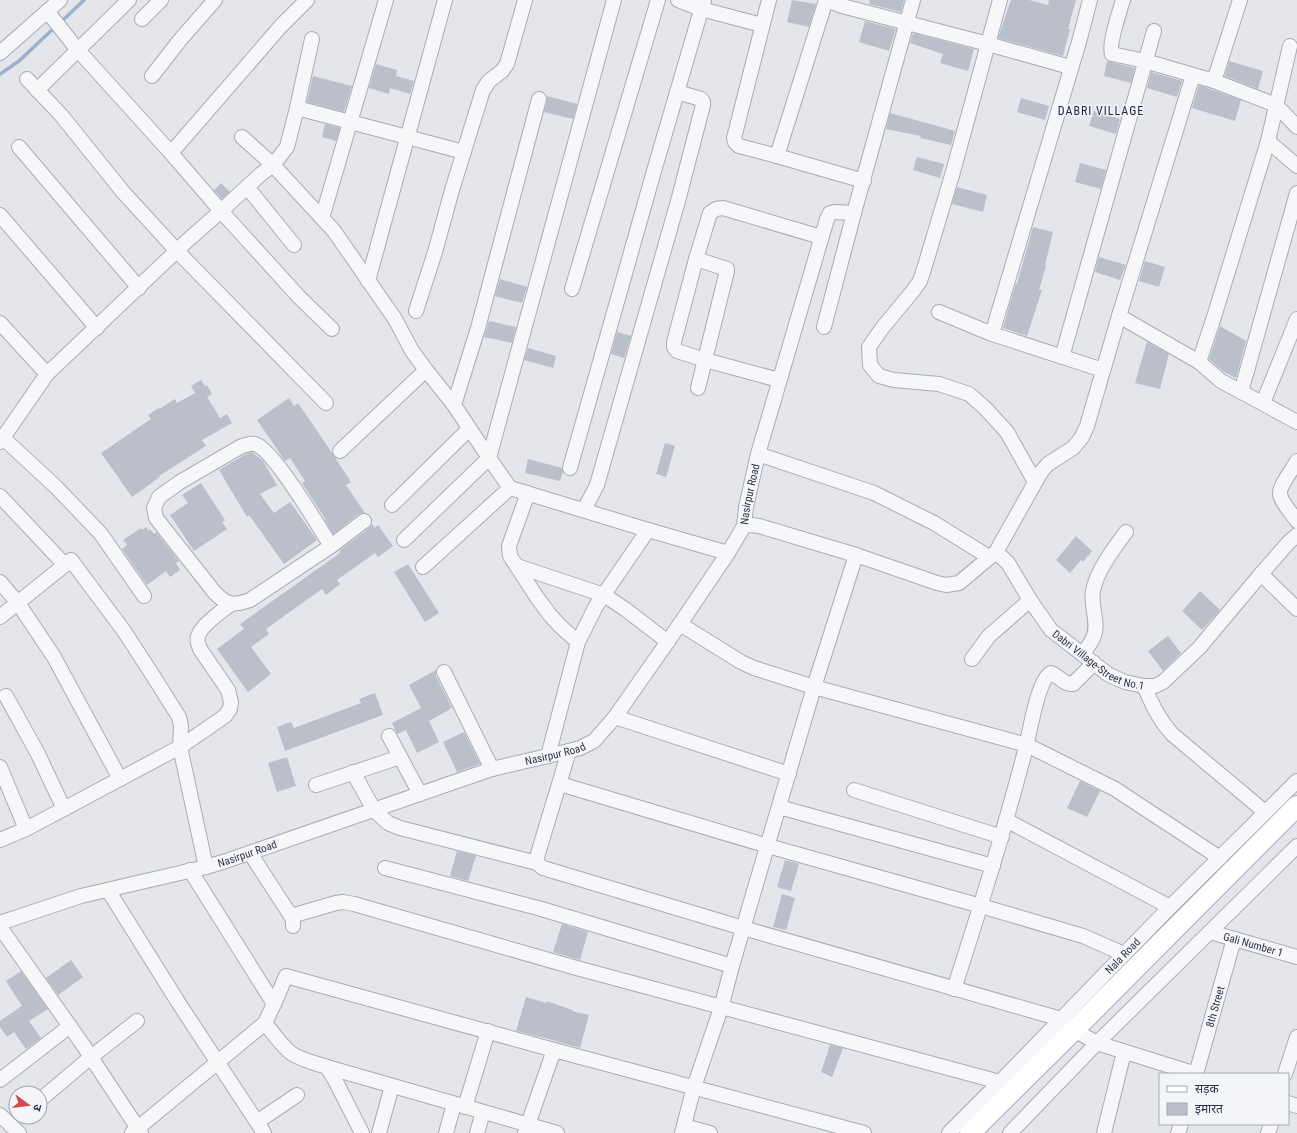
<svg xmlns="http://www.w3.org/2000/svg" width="1297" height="1133" font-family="'Roboto Condensed','Noto Sans Devanagari',sans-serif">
<rect width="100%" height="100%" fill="#e4e6ec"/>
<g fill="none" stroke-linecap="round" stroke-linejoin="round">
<path stroke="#9eb0cc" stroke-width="3.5" d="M60 23 84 0
M0 74 19 61 55 27"/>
</g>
<path fill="#bbbfca" d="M792 0 816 4 809 27 787 22Z
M870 0H904L901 12 869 4Z
M1011 0H1029L1048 5 1049 0H1076L1068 29H1070L1063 56 998 38Z
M865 21 896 29 889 51 859 42Z
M913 33 974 49 968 71 940 63 943 54 910 43Z
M1107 61 1135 68 1131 83 1104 76Z
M1229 61 1263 71 1258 89 1225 76Z
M376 64 397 70 396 76 414 81 410 94 390 88 389 94 369 88Z
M1151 72 1182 81 1177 97 1147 88Z
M313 76 352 86 344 112 307 102Z
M1199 85 1241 100 1235 121 1192 108Z
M547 96 577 104 573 119 544 112 547 101Z
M1021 98 1049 106 1045 120 1017 112Z
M1094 111 1120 119 1116 134 1089 126Z
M890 113 955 131 951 145 920 138 921 136 886 129Z
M325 124 340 128 336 141 322 137Z
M917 157 944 164 940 178 913 170Z
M1080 163 1106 170 1101 189 1075 182Z
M221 183 230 192 222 199 214 190Z
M957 187 987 195 983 212 952 204Z
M1033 227 1053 232 1045 265 1046 266 1039 290H1042L1027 336 1003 328 1016 283 1017 284Z
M1099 257 1126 265 1120 280 1095 272Z
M1145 261 1165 267 1159 287 1139 281Z
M500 279 527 287 522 303 495 296Z
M489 321 516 327 512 343 484 337Z
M1220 326 1246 341 1236 378 1224 372 1209 359Z
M617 332 631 336 624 358 611 354Z
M1147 342 1169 354 1160 389 1135 383Z
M528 348 556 356 553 368 524 360Z
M201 380 205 386 207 385 212 394 207 397 220 418 227 414 232 423 202 440 206 446 159 476 160 477 132 497 101 453 151 419 148 415 159 408V409L175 399 177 403 195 393 191 386Z
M289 398 294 406 298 403 328 447 351 482 346 485 365 513 359 514 333 534 325 520H326L302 483 305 481 290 458 285 461 257 420Z
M665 443 675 446 666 477 656 474Z
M252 452 263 461 277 485 260 494 274 513 290 502 317 540 284 564 249 515 247 517 219 470 246 454Z
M528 459 562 468 563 472 560 481 525 473Z
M201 483 225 520 222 522 227 529 194 551 170 515 188 503 182 495Z
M372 524 375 528 378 525 393 546 378 557 375 553 337 580 340 584 326 595 322 589 266 629 269 634 251 647 271 674 248 692 217 649 244 629 240 624 340 553 339 551 369 528Z
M146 527 149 531 150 529 154 534 156 532 179 561 176 563 180 570 170 577 166 571 147 585 122 549 127 545 123 540 141 528 142 530Z
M1076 536 1092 551 1083 562 1081 560 1070 573 1056 560Z
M408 564 439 613 425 622 394 572Z
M1200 591 1220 610 1202 630 1182 611Z
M1168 636 1181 653 1163 671 1148 651Z
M436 670V676L452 708 429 721 439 742 417 753 406 730 397 734 392 723 421 708 409 685Z
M375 693 383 715 285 751 277 727 291 722 294 728 361 703 359 699Z
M464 732 480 764 457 772 443 742Z
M287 757 296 786 277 792 268 763Z
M1080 781 1100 791 1087 817 1067 808Z
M457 851 476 856 468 881 450 876Z
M785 860 799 864 791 891 777 887Z
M782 894 795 898 786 930 773 927Z
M562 924 588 932 580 960 553 952Z
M71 960 83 977 58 995 46 978Z
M21 971 48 1009 29 1021 41 1038 26 1049 14 1032 7 1037 0 1027V1021L22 1006 6 981Z
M526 997 546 1003V1001L573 1010 572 1011 589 1015 580 1048 545 1038 516 1031Z
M830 1045 843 1048 832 1077 821 1072Z"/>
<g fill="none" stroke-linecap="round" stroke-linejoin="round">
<g stroke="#a9acb7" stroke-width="16">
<g id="street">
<path d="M678 0 701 9 762 25"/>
<path d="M769 0 734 138 735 142 739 146 777 156 826 0"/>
<path d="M826 0 842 6 988 44 1070 67"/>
<path d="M1000 0 953 172 924 269 920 281 913 291 883 327 869 347 870 365 879 376 894 380 939 384 969 394 985 408 1007 432 1035 482"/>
<path d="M1123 0C1120 10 1108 46 1112 54L1145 61 1193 75 1214 81 1276 105 1297 127"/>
<path d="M47 11 77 49 171 153 221 211 299 297 332 329"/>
<path d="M142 19 161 0"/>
<path d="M0 53 60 0"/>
<path d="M152 76 180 40 215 0"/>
<path d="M27 79 61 115 123 192 177 251 326 403"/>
<path d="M1214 81 1240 0"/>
<path d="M37 90 129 0"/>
<path d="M297 108 464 152"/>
<path d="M242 137 273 165 334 231 395 319 412 351 426 370 454 405 489 458 614 0"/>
<path d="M1268 141 1297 166"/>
<path d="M19 147 139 288"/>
<path d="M171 153 281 26 307 0"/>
<path d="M777 156 864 181"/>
<path d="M247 187 294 245"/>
<path d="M0 215 97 328"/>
<path d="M322 218 386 0"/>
<path d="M696 259 727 269V271L698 388"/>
<path d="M368 281 445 0"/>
<path d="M572 289 658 0"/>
<path d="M416 311 435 252 452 190 483 90 489 81 502 71 507 64 525 0"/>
<path d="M939 312 992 334 1103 370"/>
<path d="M1119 316 1199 362 1221 381 1297 422"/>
<path d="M0 323 47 374"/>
<path d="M824 327 854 213 913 0"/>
<path d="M992 334 1079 42 1090 0"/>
<path d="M1062 357 1154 31"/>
<path d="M1199 362 1214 317 1268 141 1290 46"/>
<path d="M779 380 705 360 677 351 674 347V342L696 259 710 213 716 209 723 208 821 237"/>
<path d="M1241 392 1297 193"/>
<path d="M1263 403 1297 319"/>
<path d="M454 405 478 328 539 99"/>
<path d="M3 438 56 487 101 534 144 596"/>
<path d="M0 442 47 374 188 240 221 211 261 174 273 165 287 147 296 112 312 39"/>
<path d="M340 451 426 370"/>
<path d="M758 454 874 493 934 523 989 557"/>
<path d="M1297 461C1293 469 1279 486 1280 494 1281 502 1292 514 1297 521"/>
<path d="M570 468 654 171 704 0"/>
<path d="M510 488 648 530 596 606 578 642 548 756"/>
<path d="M528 493 509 546 510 556 536 596 550 615 560 626 578 642"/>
<path d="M0 496 65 565"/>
<path d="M392 505 469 429"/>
<path d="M584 510 597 485 678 201 703 105V102L701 99 677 92"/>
<path d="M744 526 751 525 759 526 856 555 937 583 946 585 959 583 996 552 1041 472 1048 464 1073 448 1082 437 1087 426 1119 316 1193 75"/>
<path d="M648 530 728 553"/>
<path d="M404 540 489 458 510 488 423 567"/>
<path d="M331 546C319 527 273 449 255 444 250 443 245 445 240 447L180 482 159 497 154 508 156 518 215 593C227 605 233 606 250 600L331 546 364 521"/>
<path id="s1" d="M996 552 1008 563 1030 600 1051 630 1064 640 1109 675 1125 682 1144 686H1155L1163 682 1199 648 1261 574 1289 542 1297 535"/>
<path d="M517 566 604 595 625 609 668 642"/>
<path d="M1261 574 1297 609"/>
<path d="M0 582 18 603 54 657 120 779"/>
<path d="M0 617 71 560 124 631 150 671 179 717 181 726 180 747"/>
<path d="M680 624 741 662 754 668 814 687 1027 745 1115 789 1220 858"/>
<path d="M1083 654C1086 649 1091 643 1093 638 1100 624 1090 606 1093 591 1096 572 1114 548 1126 532"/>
<path d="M972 659 989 636 1030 600"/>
<path d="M444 672 492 769"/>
<path d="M1144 686C1153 706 1158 718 1172 734L1265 812"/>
<path d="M6 696 38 754 64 809"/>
<path d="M615 717 789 774"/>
<path d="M389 736 420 794"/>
<path d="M180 747 225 716 230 709 231 702 228 690 200 649C198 644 196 639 199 634 202 625 223 610 231 604"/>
<path d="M569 751 537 857V863L543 868 743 928 1061 1019 1074 1030 1097 1043 1196 1074"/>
<path d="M0 767 26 829 0 840"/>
<path d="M353 772 374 810 388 823 400 828 537 863"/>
<path d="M560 784 768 846 981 906 1083 936 1124 954"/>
<path d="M316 785 400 757"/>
<path d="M854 790 1002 837"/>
<path d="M779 807 993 866"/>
<path d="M1006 820 1170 907"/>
<path d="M26 829 180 747 206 867"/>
<path d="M250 853 291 916 293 921V926"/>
<path d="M385 868 538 908 732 966"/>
<path d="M108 890 178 1002 264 1133"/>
<path d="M291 916 336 903 343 902 354 904 573 967 1000 1082"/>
<path id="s2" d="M0 923 81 896 206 867 223 862 492 769 569 751 580 748 594 741 615 717 680 624 728 553 744 526 746 507 758 454 827 219 830 213 835 212 854 213"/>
<path d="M0 927 83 1045 141 1133"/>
<path id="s3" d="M1210 932 1297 957"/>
<path d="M954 989C980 909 1005 828 1026 747 1030 731 1038 679 1051 673 1059 676 1064 685 1073 684L1094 663"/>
<path d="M274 1004 286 976 554 1050 864 1133"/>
<path d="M265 1023C273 1033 281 1045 291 1053 301 1060 315 1063 327 1067L557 1133"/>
<path d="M327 1067 335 1080 362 1133"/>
<path id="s4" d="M1196 1074 1234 939"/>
<path d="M1285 1074 1297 1037"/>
<path d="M0 1080 70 1026"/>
<path d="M40 1100 91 1057 137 1021"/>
<path d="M1288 1103 1297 1106"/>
<path d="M465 1107 488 1031"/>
<path d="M0 1115 19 1133"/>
<path d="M257 1122 297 1095"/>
<path d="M684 1126 710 1133"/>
<path d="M132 1133 265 1023 274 1004 190 870"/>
<path d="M379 1133 392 1086"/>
<path d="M446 1133 454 1104"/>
<path d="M477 1133 483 1112"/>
<path d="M525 1133 554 1050"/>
<path d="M682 1133 694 1087 721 1008 732 966 814 687 856 555"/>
<path id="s5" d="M949 1133 1000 1082 1170 907 1297 781"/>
<path d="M1010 1133 1097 1043 1297 846"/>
<path d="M1104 1133 1124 1052"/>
<path d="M1178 1133 1181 1124"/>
<path d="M1268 1133 1271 1124"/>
</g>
</g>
<g stroke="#a9acb7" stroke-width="22">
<path id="secondary" d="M970 1133 1074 1030 1297 806"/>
</g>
<use href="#street" stroke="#f7f7fa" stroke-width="14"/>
<use href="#secondary" stroke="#fff" stroke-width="20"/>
</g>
<g text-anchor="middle" stroke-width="3" stroke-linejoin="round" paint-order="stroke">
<g font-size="11" fill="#2b3245" stroke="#f4f5f9">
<text dy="4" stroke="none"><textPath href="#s2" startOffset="917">Nasirpur Road</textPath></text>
<text dy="4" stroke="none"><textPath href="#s1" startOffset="153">Dabri Village-Street No.1</textPath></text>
<text dy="4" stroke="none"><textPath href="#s2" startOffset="581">Nasirpur Road</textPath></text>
<text dy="4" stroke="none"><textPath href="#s2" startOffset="257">Nasirpur Road</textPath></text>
<text dy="4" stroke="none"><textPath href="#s3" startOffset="45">Gali Number 1</textPath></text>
<text dy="4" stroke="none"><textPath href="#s5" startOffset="248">Nala Road</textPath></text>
<text dy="4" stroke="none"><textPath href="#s4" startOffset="70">8th Street</textPath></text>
</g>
<g font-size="12" letter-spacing="1" fill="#1d2336" stroke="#f4f5f9">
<text x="1101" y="115">DABRI VILLAGE</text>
</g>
</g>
<rect x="1159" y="1073" width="130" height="52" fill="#f4f5f9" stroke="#a4a7b1"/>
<rect x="1167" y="1086" width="20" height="6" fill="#ffffff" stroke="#a4a7b1"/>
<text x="1195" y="1093" font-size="12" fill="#2b3245">सड़क</text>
<rect x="1167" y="1103" width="20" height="12" fill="#bbbfca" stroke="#a4a7b1"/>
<text x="1195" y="1113" font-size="12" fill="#2b3245">इमारत</text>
<g transform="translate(28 1105) rotate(105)"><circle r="19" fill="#f4f5f9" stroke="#a4a7b1"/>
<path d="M0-3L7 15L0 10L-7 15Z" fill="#d14851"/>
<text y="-6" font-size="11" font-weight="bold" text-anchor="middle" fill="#2b3245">उ</text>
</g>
</svg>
